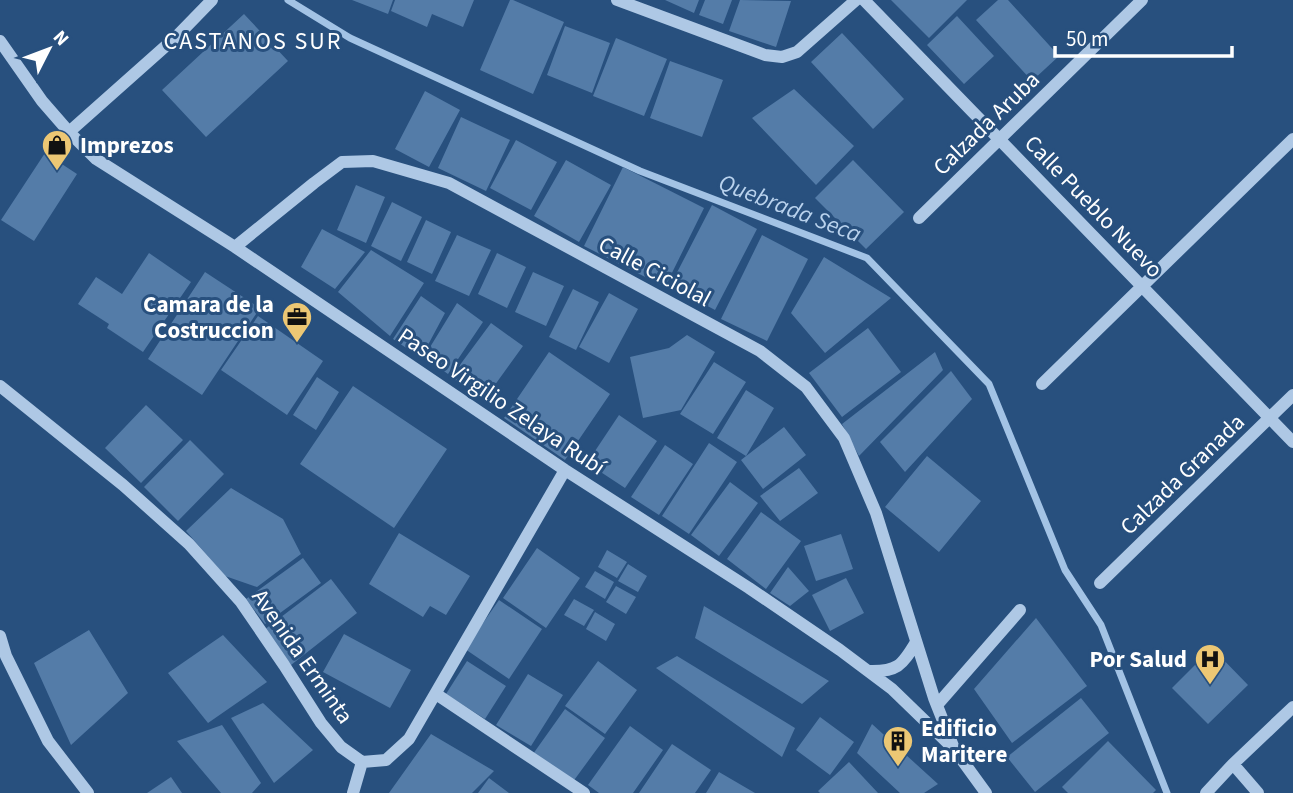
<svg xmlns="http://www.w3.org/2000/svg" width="1293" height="793" font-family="'Source Sans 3',sans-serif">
<rect width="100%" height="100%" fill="#28507e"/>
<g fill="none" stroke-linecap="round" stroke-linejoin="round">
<path stroke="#a3c3e5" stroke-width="7" d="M288 0 350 38 640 171 867 258 989 384 1065 570 1101 625 1167 793"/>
</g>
<path fill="#547ca8" d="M352 0H393L388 14Z
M395 0H474L463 27 432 14 427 27 391 11Z
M510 0H513L564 22 533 94 480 70Z
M665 0H699L694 13Z
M705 0H732L723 24 699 15Z
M740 0 791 1 776 47 729 31Z
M891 0H967L929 38Z
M998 0H1008L1059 56 1032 81 976 20Z
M244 14 288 61 206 137 162 90Z
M957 16 994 56 964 84 927 45Z
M565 26 610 43 592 93 547 75Z
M842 33 904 99 873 129 811 62Z
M616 38 667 59 644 116 593 96Z
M670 61 723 80 702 137 650 118Z
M794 89 854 146 816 185 752 118Z
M425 91 460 110 429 167 395 149Z
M461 117 510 140 486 191 438 168Z
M516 140 557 162 531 210 490 188Z
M45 153 77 174 34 241 1 220Z
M566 160 611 185 579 242 534 216Z
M853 160 904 212 866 249 815 198Z
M623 167 704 208 665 287 584 246Z
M356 185 385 197 366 243 337 230Z
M392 202 422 217 401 261 371 246Z
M712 205 757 229 715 310 670 286Z
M426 220 451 232 432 274 407 262Z
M322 229 365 252 335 289 301 267Z
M457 235 491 250 469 296 435 281Z
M762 235 808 259 767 341 721 319Z
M371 250 424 283 390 336 338 292Z
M149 253 191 282 143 352 107 328 109 324 78 304 96 277 122 294Z
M497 253 526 267 507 308 478 294Z
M824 257 891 298 825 353 791 313Z
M205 272 260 308 202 395 148 359Z
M533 272 564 286 546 326 515 312Z
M573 289 599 302 576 350 549 337Z
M609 293 638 309 609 363 579 347Z
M421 296 445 313 421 358 393 339Z
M457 303 483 322 448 374 424 357Z
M258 316 323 361 287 415 221 370Z
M491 323 523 346 484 400 451 377Z
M868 328 901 372 842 417 809 373Z
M687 335 715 352 681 410 643 418 630 357 669 348Z
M549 352 610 394 565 460 504 418Z
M935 352 943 370 859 456 842 424Z
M714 362 746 382 713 434 680 414Z
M951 371 972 399 905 472 880 442Z
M317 377 339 392 316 430 293 415Z
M353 386 447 449 394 528 300 464Z
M746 390 774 408 746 456 717 438Z
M146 405 183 440 141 483 105 448Z
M619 415 657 441 625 488 587 463Z
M784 427 806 455 763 489 741 460Z
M190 440 224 474 178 521 144 487Z
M709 443 737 462 689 534 662 516Z
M665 445 693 464 659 515 631 497Z
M927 456 981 501 939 552 885 507Z
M799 468 818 493 780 521 760 496Z
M730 482 758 503 719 556 691 535Z
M231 488 283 519 301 554 257 587 225 576 186 531Z
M761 512 801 541 766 589 727 559Z
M399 533 470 576 446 615 430 606 423 617 369 584Z
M841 534 853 569 816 581 804 546Z
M537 548 580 578 546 628 503 598Z
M607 550 627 562 617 578 598 567Z
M303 558 321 583 265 624 246 599Z
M628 564 647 576 638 592 618 581Z
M788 567 809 591 790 606 770 593Z
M595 571 614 582 605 599 585 587Z
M846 578 864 613 830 631 812 595Z
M331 579 357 613 291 665 264 630Z
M616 586 636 597 626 614 606 602Z
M574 599 594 610 584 626 564 615Z
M499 600 542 629 509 679 465 649Z
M704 606 829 681 802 704 695 638Z
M595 612 615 624 606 641 586 629Z
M1036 618 1087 686 1012 743 974 689Z
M89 630 128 693 71 745 34 663Z
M344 634 411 670 390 708 323 672Z
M223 635 267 682 208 723 168 673Z
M1212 648 1248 685 1208 724 1172 688Z
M677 656 795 728 782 757 656 668Z
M467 661 506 686 485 719 446 694Z
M598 661 637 690 605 734 565 706Z
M528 674 563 695 531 746 496 725Z
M1081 698 1109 733 1035 792 1007 757Z
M263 703 313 750 274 783 231 718Z
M565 709 605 738 572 783 533 754Z
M820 717 854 742 830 775 796 750Z
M872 724 938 784 924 793H900L857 753Z
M222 725 261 783 252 793H221L177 741Z
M630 726 663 750 633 793H599L588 785Z
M431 734 494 771 472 793H389Z
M1108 741 1156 790 1153 793H1068L1062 787Z
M672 744 711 770 695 793H639Z
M849 762 878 793H820L818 791Z
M719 772 755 793H706Z
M171 777 182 793H147Z
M489 778 509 793H478Z"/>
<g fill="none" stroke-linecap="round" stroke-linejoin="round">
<path stroke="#aec8e5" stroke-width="12" d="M617 0 765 55 782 57 797 52 856 0
M864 0 1293 442
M0 41 42 101 69 132 96 159 235 247 565 470 749 588 840 650 892 689 954 749 986 793
M69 132 177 36 212 0
M919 218 1142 0
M235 247 314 183 342 162 373 161 449 183 760 351 806 387 844 438 876 513 934 698 953 746
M1042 384 1293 139
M0 386 123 485 189 544 241 602 284 665 321 723 341 747 362 762 386 760 409 739 565 470
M1100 583 1293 395
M0 636 6 656 48 741 88 793
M868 671C897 672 902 666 916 642
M436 694 584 793
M937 705 1020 610
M1233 764 1258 793
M353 793 362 762
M1206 793 1233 764 1293 707"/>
</g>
<defs>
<g id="shop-pin" transform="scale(1.575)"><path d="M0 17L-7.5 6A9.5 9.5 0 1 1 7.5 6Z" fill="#ecc774" stroke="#28507e"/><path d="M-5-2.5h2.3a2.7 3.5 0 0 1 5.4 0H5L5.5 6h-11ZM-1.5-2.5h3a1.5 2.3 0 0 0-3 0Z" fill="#111"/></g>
<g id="office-pin" transform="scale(1.575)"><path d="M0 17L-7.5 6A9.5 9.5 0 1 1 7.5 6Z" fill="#ecc774" stroke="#28507e"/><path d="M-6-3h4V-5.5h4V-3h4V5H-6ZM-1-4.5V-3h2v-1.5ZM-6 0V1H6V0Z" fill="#111"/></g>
<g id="hospital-pin" transform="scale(1.575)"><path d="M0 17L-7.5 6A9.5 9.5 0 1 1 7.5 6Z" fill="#ecc774" stroke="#28507e"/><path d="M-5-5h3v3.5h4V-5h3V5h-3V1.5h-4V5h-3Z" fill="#111"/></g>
<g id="building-pin" transform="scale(1.575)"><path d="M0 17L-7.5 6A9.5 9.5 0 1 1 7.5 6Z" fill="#ecc774" stroke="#28507e"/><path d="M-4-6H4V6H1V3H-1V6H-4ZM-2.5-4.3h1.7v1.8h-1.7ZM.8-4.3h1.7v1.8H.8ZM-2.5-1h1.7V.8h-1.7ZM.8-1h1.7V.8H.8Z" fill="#111"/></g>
</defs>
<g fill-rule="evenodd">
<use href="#shop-pin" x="57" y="145"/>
<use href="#office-pin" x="297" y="317"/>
<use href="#hospital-pin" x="1210" y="659"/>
<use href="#building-pin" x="898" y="741"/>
</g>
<g text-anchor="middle" stroke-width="6" stroke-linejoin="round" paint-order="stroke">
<g font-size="23" fill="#fff" stroke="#28507e">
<text transform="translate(986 123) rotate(-44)" y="8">Calzada Aruba</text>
<text transform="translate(1094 206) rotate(46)" y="8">Calle Pueblo Nuevo</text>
<text transform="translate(655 271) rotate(28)" y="8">Calle Ciciolal</text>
<text transform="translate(502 401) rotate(34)" y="8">Paseo Virgilio Zelaya Rubí</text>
<text transform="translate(1182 474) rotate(-44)" y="8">Calzada Granada</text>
<text transform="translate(303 656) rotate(55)" y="8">Avenida Erminta</text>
</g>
<g font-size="23" font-weight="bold" fill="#fff" stroke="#28507e" text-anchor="start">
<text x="80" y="153">Imprezos</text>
<text x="274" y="312" text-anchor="end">Camara de la<tspan x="274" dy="26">Costruccion</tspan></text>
<text x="1187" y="667" text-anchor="end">Por Salud</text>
<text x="921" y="736">Edificio<tspan x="921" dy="26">Maritere</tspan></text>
</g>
<g font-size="24" letter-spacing="2" fill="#fff" stroke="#28507e">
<text x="253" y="49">CASTANOS SUR</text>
</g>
<g font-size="24" font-style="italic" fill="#b9d2ed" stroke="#28507e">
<text transform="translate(790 208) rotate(21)" y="8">Quebrada Seca</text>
</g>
</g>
<g transform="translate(49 49) rotate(48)" stroke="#28507e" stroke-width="5" paint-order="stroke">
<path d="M0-5L12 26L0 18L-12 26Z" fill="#ffffff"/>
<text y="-10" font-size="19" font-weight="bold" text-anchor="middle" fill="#ffffff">N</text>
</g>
<path d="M1055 46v10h177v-10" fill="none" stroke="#ffffff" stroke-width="3.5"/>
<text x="1066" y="46" font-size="21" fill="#ffffff" stroke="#28507e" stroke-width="5" paint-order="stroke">50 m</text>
</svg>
